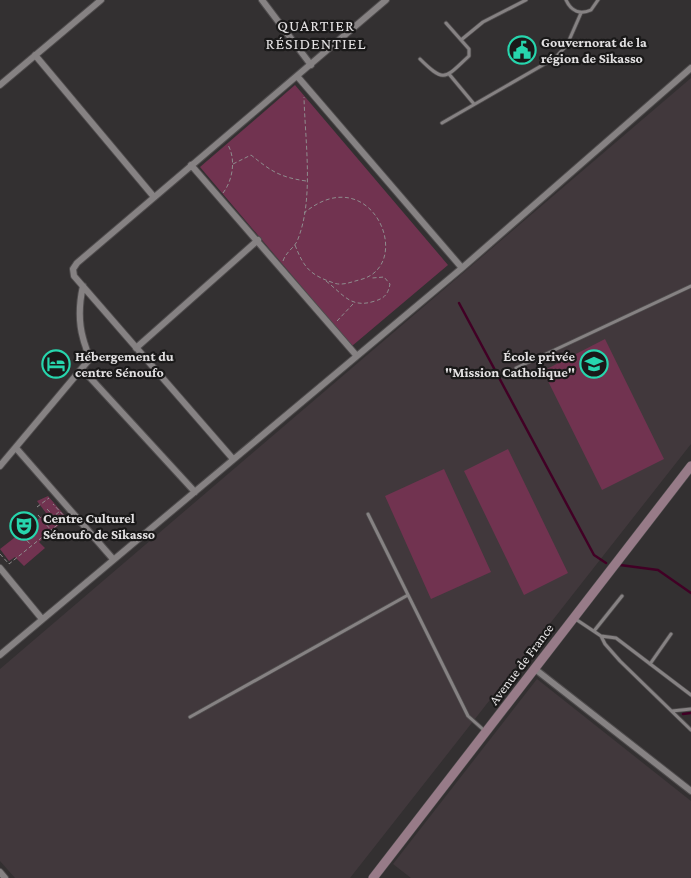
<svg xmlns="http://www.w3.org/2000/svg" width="691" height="878" font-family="'Crimson Pro',serif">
<rect width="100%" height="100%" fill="#333031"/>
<path fill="#41383c" d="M691 78V444L350 878H15L0 861V669Z
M537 679 691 801V878H411L393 864Z"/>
<path fill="#713350" d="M295 85 448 265 352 346 200 167Z
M605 339 664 459 602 490 543 371Z
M508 449 568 573 524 595 464 471Z
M444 469 491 572 431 599 385 496Z
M48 496 67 518 39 542 45 548 24 566 15 557 9 561 0 549 46 513 37 501Z"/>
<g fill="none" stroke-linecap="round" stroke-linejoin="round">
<path stroke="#410025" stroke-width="2.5" d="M459 303 594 555 606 563
M620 565 658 570 691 593
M683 714 691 713"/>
<g stroke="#4f4c4d" stroke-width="4.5">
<path id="lane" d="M566 0C571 11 580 15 591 10L598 0
M461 40 483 22 526 0
M420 59C445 84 445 78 469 56V49L446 23
M449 74 474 104
M442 123 555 58 567 45 581 13
M516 368 691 286
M368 514 468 716 486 732
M574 618 601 636 605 644 620 661 691 730
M594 631 622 596
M601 636 616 638 691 695
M650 664 671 634
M672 711 691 709
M190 717 408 595"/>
</g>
<g stroke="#4f4c4d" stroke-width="8">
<path id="street" d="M262 0 311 65
M35 55 154 197
M297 76 462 268
M0 85 101 0
M191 165 356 355
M136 348 258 240
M83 370 195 492
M16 448 113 559
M233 459 74 276 73 269 77 263 386 0
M0 466 88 361C89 352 85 347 83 338 78 320 79 304 83 286
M0 568 42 619
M0 655 462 268 691 68
M535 669 691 791
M0 872 5 878"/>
</g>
<g stroke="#4f4c4d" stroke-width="10">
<path id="secondary" d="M373 878 691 466"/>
</g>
<path stroke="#8f8d8e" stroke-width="1" stroke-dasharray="4 2.5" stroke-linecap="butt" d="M233 164 251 155C271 171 279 177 306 181
M223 193C233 180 236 159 228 145
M295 245C304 268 310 275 334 283 342 286 351 282 359 280 417 267 372 157 304 213
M283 261C287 250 295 248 298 239 314 198 305 141 304 97
M326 281C344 295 351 309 375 301 385 298 388 294 390 284L384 277 372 278
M337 321 353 304
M37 507 49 498
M47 509 60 523
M38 515 58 538
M46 523 60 511
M18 531 31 545
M0 554 9 564 66 518 53 504"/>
<use href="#lane" stroke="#868283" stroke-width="3"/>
<use href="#street" stroke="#868283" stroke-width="6"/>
<use href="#secondary" stroke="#977b88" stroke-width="9"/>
</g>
<defs>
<g id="civic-ring" transform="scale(1.4375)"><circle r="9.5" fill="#1a1919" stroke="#27d5ad" stroke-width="1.5"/><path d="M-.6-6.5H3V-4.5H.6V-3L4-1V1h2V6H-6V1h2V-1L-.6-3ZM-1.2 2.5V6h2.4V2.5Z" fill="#27d5ad"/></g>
<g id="hotel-ring" transform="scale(1.4375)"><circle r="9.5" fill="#1a1919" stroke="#27d5ad" stroke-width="1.5"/><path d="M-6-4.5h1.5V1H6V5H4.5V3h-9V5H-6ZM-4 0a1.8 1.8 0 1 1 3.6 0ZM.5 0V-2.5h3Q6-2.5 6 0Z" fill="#27d5ad"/></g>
<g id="school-ring" transform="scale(1.4375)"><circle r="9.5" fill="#1a1919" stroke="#27d5ad" stroke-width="1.5"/><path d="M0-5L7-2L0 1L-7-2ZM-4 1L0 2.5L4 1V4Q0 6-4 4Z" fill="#27d5ad"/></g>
<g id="theatre-ring" transform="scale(1.4375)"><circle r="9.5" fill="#1a1919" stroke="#27d5ad" stroke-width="1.5"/><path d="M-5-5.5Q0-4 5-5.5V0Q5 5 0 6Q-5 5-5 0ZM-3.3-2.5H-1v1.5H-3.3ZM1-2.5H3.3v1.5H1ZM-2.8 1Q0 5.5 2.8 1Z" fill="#27d5ad"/></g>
</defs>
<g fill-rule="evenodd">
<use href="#civic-ring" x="522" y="50"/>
<use href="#hotel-ring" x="56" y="364"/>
<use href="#school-ring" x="594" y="364"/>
<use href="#theatre-ring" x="24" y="526"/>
</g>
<g text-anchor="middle" stroke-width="4.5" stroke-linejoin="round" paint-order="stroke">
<g font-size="14" font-weight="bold" fill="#e3e1e2" stroke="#1a1919" text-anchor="start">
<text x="541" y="47">Gouvernorat de la<tspan x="541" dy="16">région de Sikasso</tspan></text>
<text x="75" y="361">Hébergement du<tspan x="75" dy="16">centre Sénoufo</tspan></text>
<text x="575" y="361" text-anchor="end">École privée<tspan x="575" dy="16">"Mission Catholique"</tspan></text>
<text x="43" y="523">Centre Culturel<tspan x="43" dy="16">Sénoufo de Sikasso</tspan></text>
</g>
<g font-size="14" fill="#e3e1e2" stroke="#1a1919">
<text transform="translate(521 664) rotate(-53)" y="5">Avenue de France</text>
</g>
<g font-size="16" letter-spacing="1" fill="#e3e1e2" stroke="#1a1919">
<text x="316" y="31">QUARTIER<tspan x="316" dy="18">RÉSIDENTIEL</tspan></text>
</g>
</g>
</svg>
